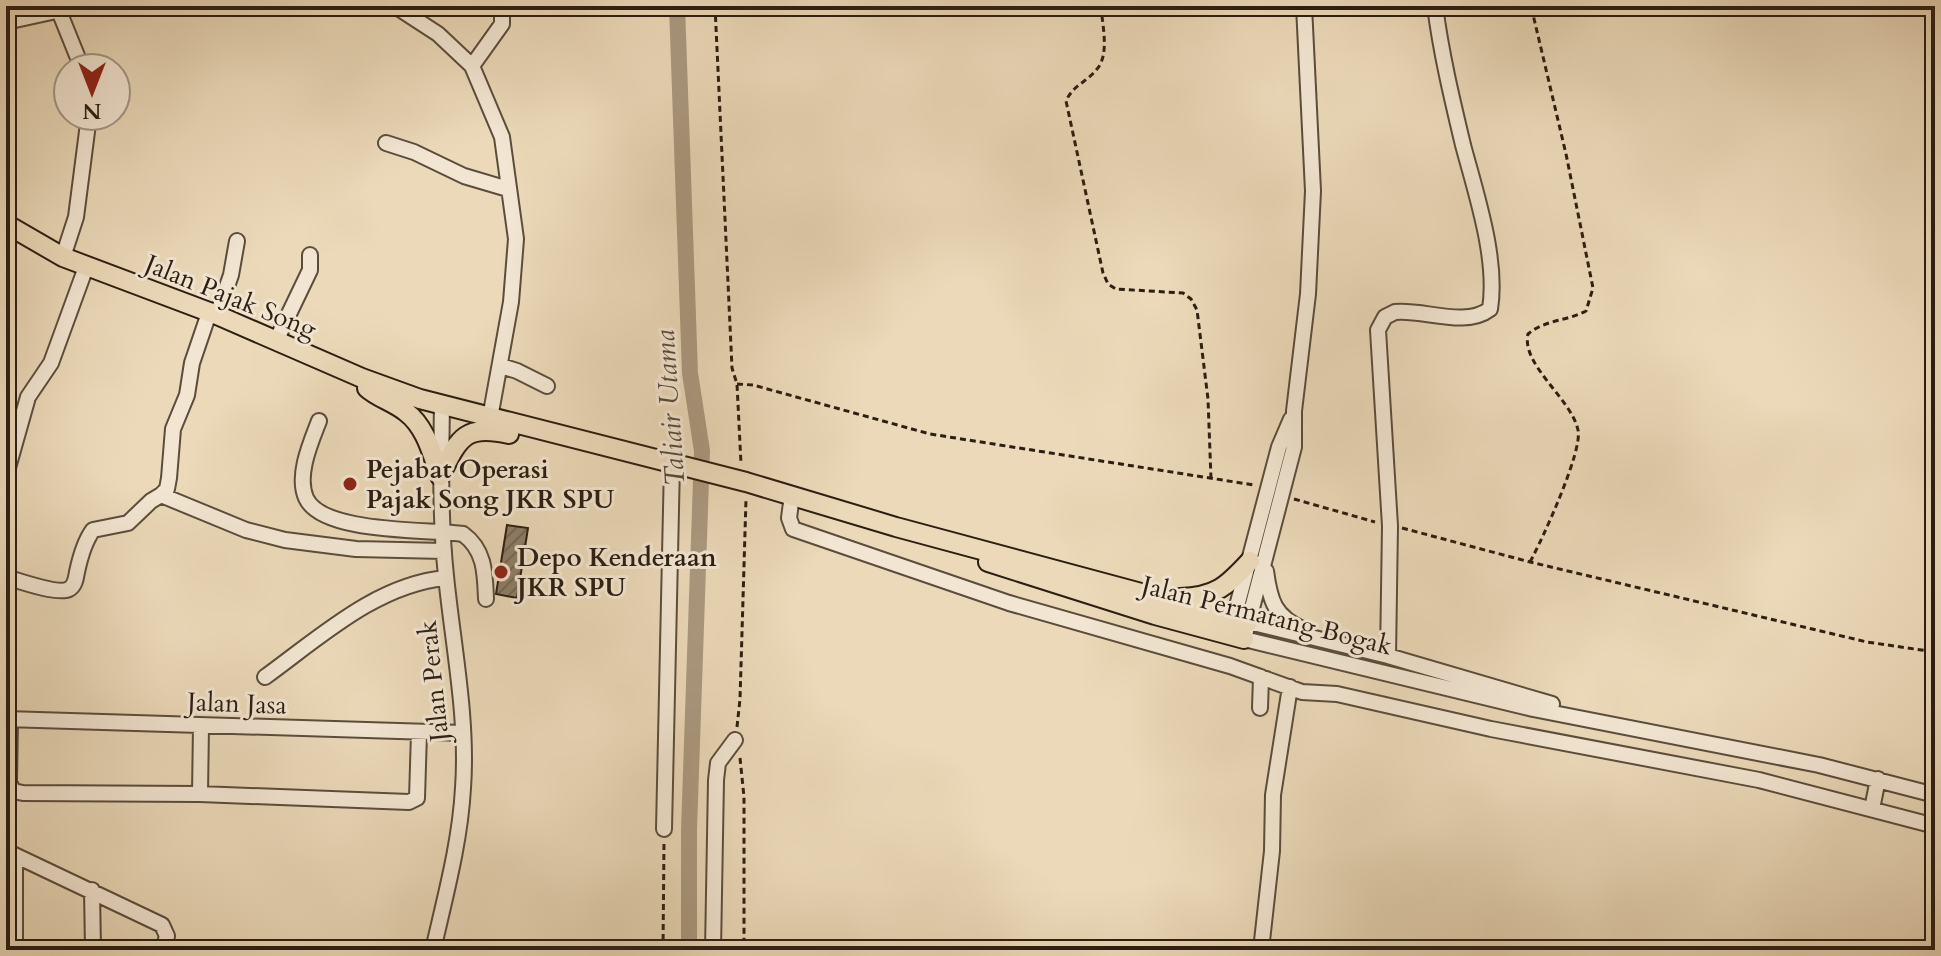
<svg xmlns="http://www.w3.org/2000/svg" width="1941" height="956" font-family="Cardo,serif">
<defs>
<pattern id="building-hatch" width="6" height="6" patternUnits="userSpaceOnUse" patternTransform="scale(2)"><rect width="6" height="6" fill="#8f7f69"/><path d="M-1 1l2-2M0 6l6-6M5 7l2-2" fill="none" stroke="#756755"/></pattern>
</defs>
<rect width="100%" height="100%" fill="#ebd9b9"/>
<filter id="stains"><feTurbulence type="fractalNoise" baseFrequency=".0025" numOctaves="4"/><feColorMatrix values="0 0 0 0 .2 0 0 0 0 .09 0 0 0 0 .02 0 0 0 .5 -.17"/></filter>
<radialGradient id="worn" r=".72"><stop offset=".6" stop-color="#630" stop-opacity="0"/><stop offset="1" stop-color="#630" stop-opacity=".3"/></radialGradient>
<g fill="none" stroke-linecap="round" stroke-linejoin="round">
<path stroke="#aa9980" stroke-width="16" d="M677 6 690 373 702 451 689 830V950"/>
</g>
<path fill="url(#building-hatch)" stroke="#2b1e12" stroke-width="2" d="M507 525 528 528 517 598 496 594Z"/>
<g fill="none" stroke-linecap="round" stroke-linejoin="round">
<g stroke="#5b4d3c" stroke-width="18">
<path id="minor" d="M395 6 438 34 472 66 502 137 516 239 511 302 490 418
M1304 6 1313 191 1308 294 1294 411V447L1244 639 1533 709 1819 765 1935 795
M59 11 82 68
M6 22 79 6
M472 66 502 24V6
M386 143 414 152 464 176 508 189
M63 257 76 217 89 116
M217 315 231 275 237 241
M276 341 310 270V255
M501 366 517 371 547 386
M319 421C311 442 296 475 306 498 322 534 429 529 463 534 485 550 485 573 486 599
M6 475 28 397 51 363 86 267
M161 495 167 489 169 478 173 429 187 395 192 363 209 313
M792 495 789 518 793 529 1009 603 1230 666 1302 692 1337 694 1491 729 1759 780 1935 826
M1266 571C1270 601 1274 616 1304 630
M6 577C19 581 59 595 69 589 75 586 76 578 77 572 80 558 84 542 93 530L128 523 151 501 161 495 246 530 285 540 356 549 444 551
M1249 622 1388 656 1552 704
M1232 625 1279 447 1291 419
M1388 656 1390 526 1378 330 1385 317 1395 312C1424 309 1465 328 1490 309 1498 259 1476 194 1463 145 1452 99 1441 53 1435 6
M265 677C319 638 377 584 446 578
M1260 708 1261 677
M6 719 463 733
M10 720 9 782 13 791 23 793 200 794 409 802 417 798 419 733
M200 794 201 726
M1872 809 1878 779
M664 829 672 464
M6 851 162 925 167 936 163 950
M15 856V950
M92 890 93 950
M433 950C445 897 460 843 463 788 468 718 453 646 446 576 440 519 441 462 442 405
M713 950 716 780 718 763 735 740
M1261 950 1272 851 1273 795 1290 687"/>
</g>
<g stroke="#2b1e12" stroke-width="22">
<path id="major" d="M6 224 63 257 217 315 362 378 420 399 746 482 896 527 1249 622
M367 388C378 398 394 402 406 412 426 427 432 454 440 476
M440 476C459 438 464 424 509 434
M988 562 1155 615 1244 639
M1180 598C1216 597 1227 586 1250 561"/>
</g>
<path stroke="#2b1e12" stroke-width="3" stroke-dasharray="6 4" stroke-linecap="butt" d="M715 6 732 368 737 384 741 464
M1101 6C1102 24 1110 54 1097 69 1087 82 1073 85 1066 101L1103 273 1108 284 1116 289 1183 293 1191 299 1197 310 1208 399 1211 479
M737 384 753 385 930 434 1254 485
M1294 499 1375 522
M1402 528 1530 562 1867 642 1935 652
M1530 562C1542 540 1583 451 1578 430 1571 398 1521 365 1528 334 1544 320 1567 321 1586 311L1593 288 1566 154 1531 6
M737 727 740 699 746 499
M740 758 744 797V950
M663 950 664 842"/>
<use href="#minor" stroke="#f2e6d2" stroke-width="14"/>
<use href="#major" stroke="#ebd9b9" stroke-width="18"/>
</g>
<g fill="#8f2418" stroke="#f2e6d2" stroke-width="3">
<circle cx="350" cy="484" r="8"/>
<circle cx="501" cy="572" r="8"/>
</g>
<g text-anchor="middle" stroke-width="6" stroke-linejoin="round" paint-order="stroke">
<g font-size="26" fill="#2b1e12" stroke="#f2e6d2">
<text transform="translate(231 296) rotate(22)" y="9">Jalan Pajak Song</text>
<text transform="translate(1267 615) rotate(14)" y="9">Jalan Permatang Bogak</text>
<text transform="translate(433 681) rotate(-96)" y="9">Jalan Perak</text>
<text transform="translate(237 703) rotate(2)" y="9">Jalan Jasa</text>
</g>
<g font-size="26" font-weight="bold" fill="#2b1e12" stroke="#f2e6d2" text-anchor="start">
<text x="366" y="478">Pejabat Operasi<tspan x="366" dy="30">Pajak Song JKR SPU</tspan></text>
<text x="517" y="566">Depo Kenderaan<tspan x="517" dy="30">JKR SPU</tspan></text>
</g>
<g font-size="28" font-style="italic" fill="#574938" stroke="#f2e6d2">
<text transform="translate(669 408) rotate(-94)" y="10">Taliair Utama</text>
</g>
</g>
<rect width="1941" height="956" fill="none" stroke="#ebd9b9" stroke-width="32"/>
<rect x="8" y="8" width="1925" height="940" fill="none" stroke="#2b1e12" stroke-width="4"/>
<rect x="16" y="16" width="1909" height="924" fill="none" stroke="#2b1e12" stroke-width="2"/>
<g transform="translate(92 92) rotate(180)"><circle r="38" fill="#f2e6d2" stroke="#a29685" stroke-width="2"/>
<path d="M0-6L14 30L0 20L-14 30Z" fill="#8f2418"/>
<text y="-12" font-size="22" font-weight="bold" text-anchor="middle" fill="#2b1e12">N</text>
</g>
<rect width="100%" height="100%" filter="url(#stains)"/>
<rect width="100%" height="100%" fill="url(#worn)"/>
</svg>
